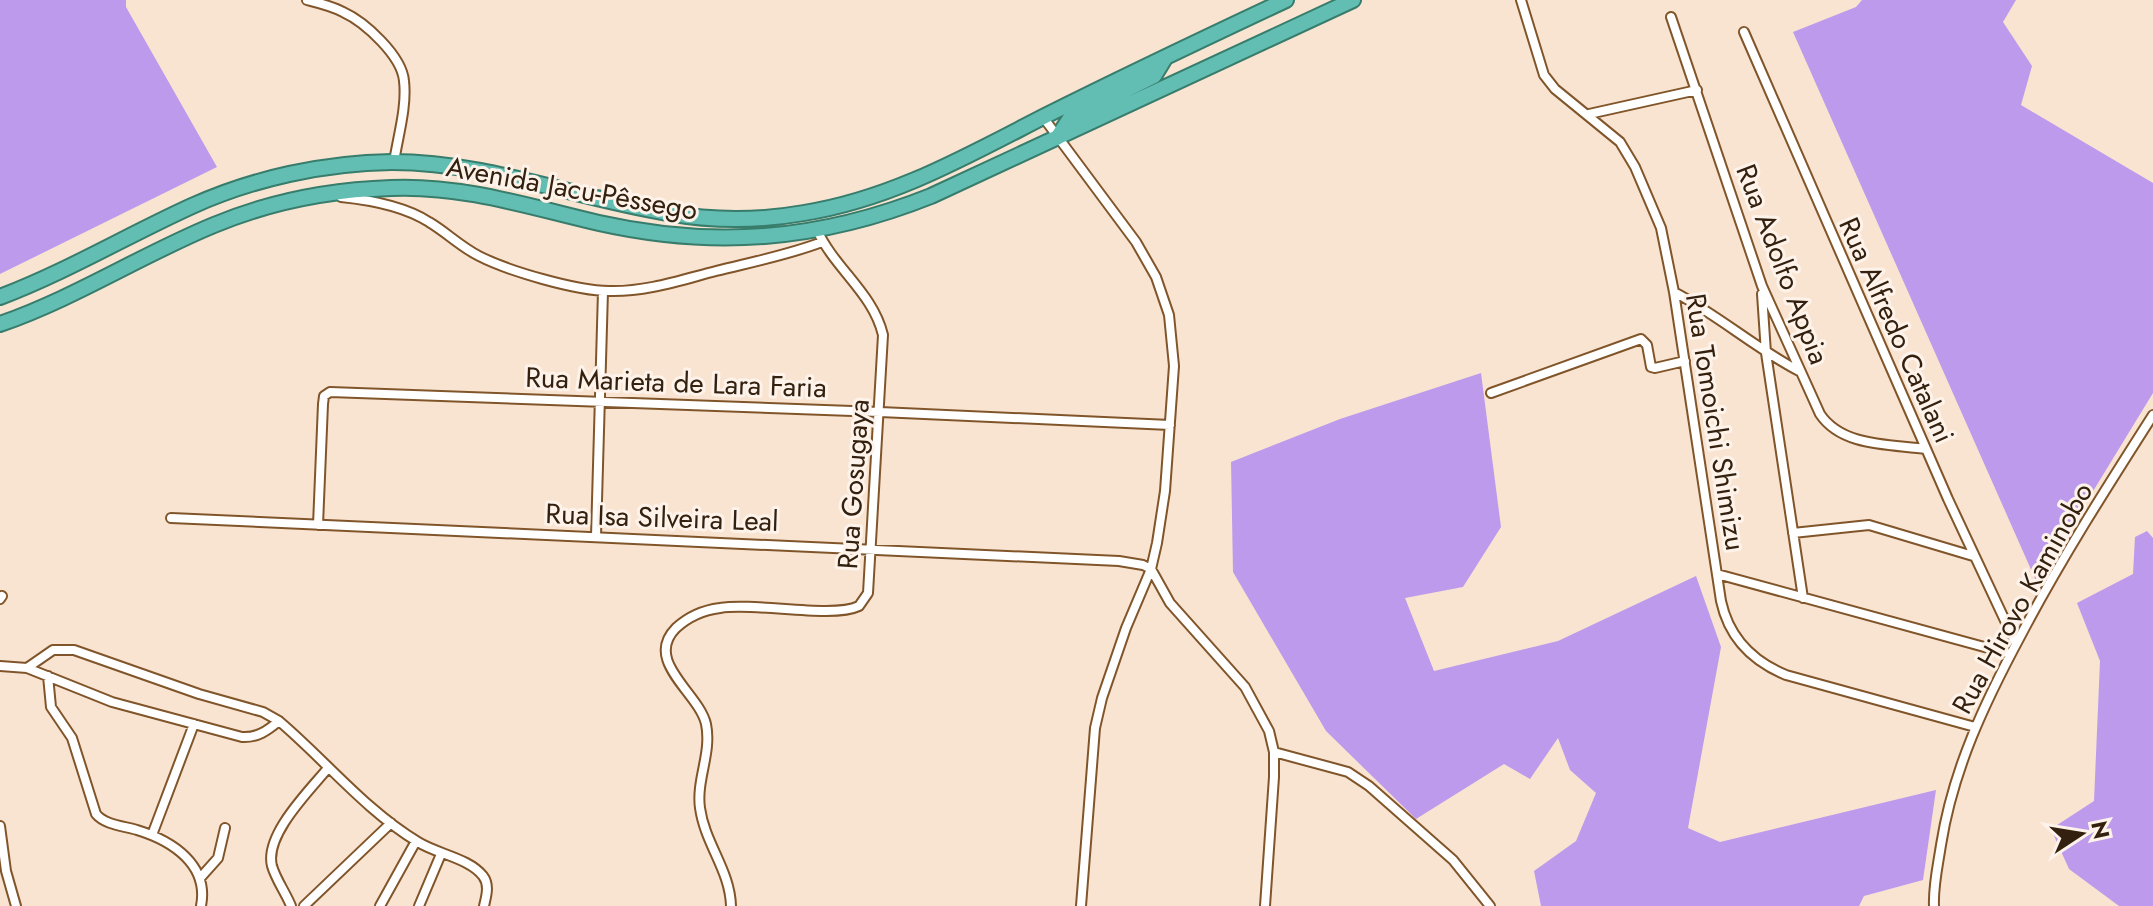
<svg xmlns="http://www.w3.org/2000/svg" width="2153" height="906" font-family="Jost,sans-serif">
<rect width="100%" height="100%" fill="#f9e4d2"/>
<path fill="#bd9aeb" d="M0 0H126V7L217 167 0 274Z
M1862 0H2016L2003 22 2032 66 2021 105 2153 183V393L2037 583 1793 32 1856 7Z
M1481 373 1501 527 1463 587 1405 598 1434 671 1558 641 1696 576 1721 647 1688 828 1720 842 1936 790 1923 880 1864 896 1859 906H1541L1534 871 1576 841 1596 793 1570 770 1558 738 1530 779 1504 764 1416 819 1326 731 1233 572 1231 462 1340 419Z
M2147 531 2153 538V906H2119L2069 869 2051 829 2094 801 2100 661 2077 603 2133 574 2135 537Z"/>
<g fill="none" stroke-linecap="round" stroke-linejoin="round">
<g stroke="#81552a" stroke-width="12">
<path id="minor" d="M307 0C319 3 332 6 343 12 365 22 402 56 404 81 407 107 398 136 394 162
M1521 0 1544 75 1555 89 1620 142 1635 167 1661 228 1674 292 1721 601C1729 638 1752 661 1786 675L1975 727
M1671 17 1762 286 1820 414C1842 447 1890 444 1926 449
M1744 32 1948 499 2016 644
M1589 114 1697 90
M1043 117 1136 242 1156 277 1169 315 1174 366 1165 491 1157 543 1151 569 1126 628 1102 698 1095 728 1081 906
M341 197C371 200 404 206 429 222 446 232 461 247 479 256 508 271 577 291 609 291 646 292 681 280 716 271 752 262 788 255 822 242
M1674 292C1718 315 1755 348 1799 371
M1762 294 1766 353 1803 598
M1491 393 1641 339 1647 345 1651 367 1655 368 1685 361
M171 518 1119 561 1143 565 1151 569 1170 603 1245 687 1269 731 1274 752V777L1265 906
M318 525 323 404 324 396 330 392 880 412 1170 425
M1793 533 1869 525 1973 556
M596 536 603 291
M1717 574 2010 654
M0 599 2 596
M0 666 27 668 112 702 242 737C257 738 267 731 279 721L263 712 199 694 74 650H53L27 668
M48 676 51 707 72 738 96 814C105 825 124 826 137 830 173 841 209 865 201 906
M279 721C325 760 365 810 418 842 437 854 469 858 483 876 490 885 486 897 484 906
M1274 752 1348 772 1369 786 1453 860 1490 906
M0 826 6 871 16 906
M152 835 194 724
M201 877 218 858 225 828
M291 906C286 893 276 880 272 866 264 835 310 790 328 768
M304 906 391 823
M380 906 416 841
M419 906 441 854
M731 906C730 870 705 844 700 808 696 780 712 753 706 724 699 693 643 661 676 628 688 617 704 610 720 608 756 602 832 619 859 606L868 593 883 335C873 293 835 269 817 230
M1934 906C1933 886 1938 865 1941 845 1953 769 1985 702 2021 635 2061 559 2107 487 2153 415"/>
</g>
<g stroke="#387c6c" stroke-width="18">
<path id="trunk" d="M1057 138 1070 118 1154 76 1165 58
M0 297C66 272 128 235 192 206 254 178 324 163 392 162 487 162 575 198 668 213 713 221 759 221 804 213 892 199 967 156 1045 116 1125 76 1205 38 1286 0
M0 324C75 298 141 255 214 225 269 202 332 190 391 188 463 185 530 207 599 223 715 249 821 240 931 196L1353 0"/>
</g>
<use href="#minor" stroke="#fff" stroke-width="8"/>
<use href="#trunk" stroke="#62beb2" stroke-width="14"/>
</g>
<g text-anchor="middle" stroke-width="6" stroke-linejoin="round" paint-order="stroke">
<g font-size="28" fill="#33200e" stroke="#fef3ea">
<text transform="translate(572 188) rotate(10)" y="10">Avenida Jacu-Pêssego</text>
<text transform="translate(1783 264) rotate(69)" y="10">Rua Adolfo Appia</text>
<text transform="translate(1897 330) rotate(66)" y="10">Rua Alfredo Catalani</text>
<text transform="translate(676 382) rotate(2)" y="10">Rua Marieta de Lara Faria</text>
<text transform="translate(1716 422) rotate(81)" y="10">Rua Tomoichi Shimizu</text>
<text transform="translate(853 484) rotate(-86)" y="10">Rua Gosugaya</text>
<text transform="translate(662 517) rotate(2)" y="10">Rua Isa Silveira Leal</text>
<text transform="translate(2022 598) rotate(-61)" y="10">Rua Hirovo Kaminobo</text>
</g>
</g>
<g transform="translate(2081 834) rotate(78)" stroke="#fef3ea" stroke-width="6" paint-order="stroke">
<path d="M0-6L14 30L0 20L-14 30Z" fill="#33200e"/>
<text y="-12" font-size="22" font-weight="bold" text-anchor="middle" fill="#33200e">N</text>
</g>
</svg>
